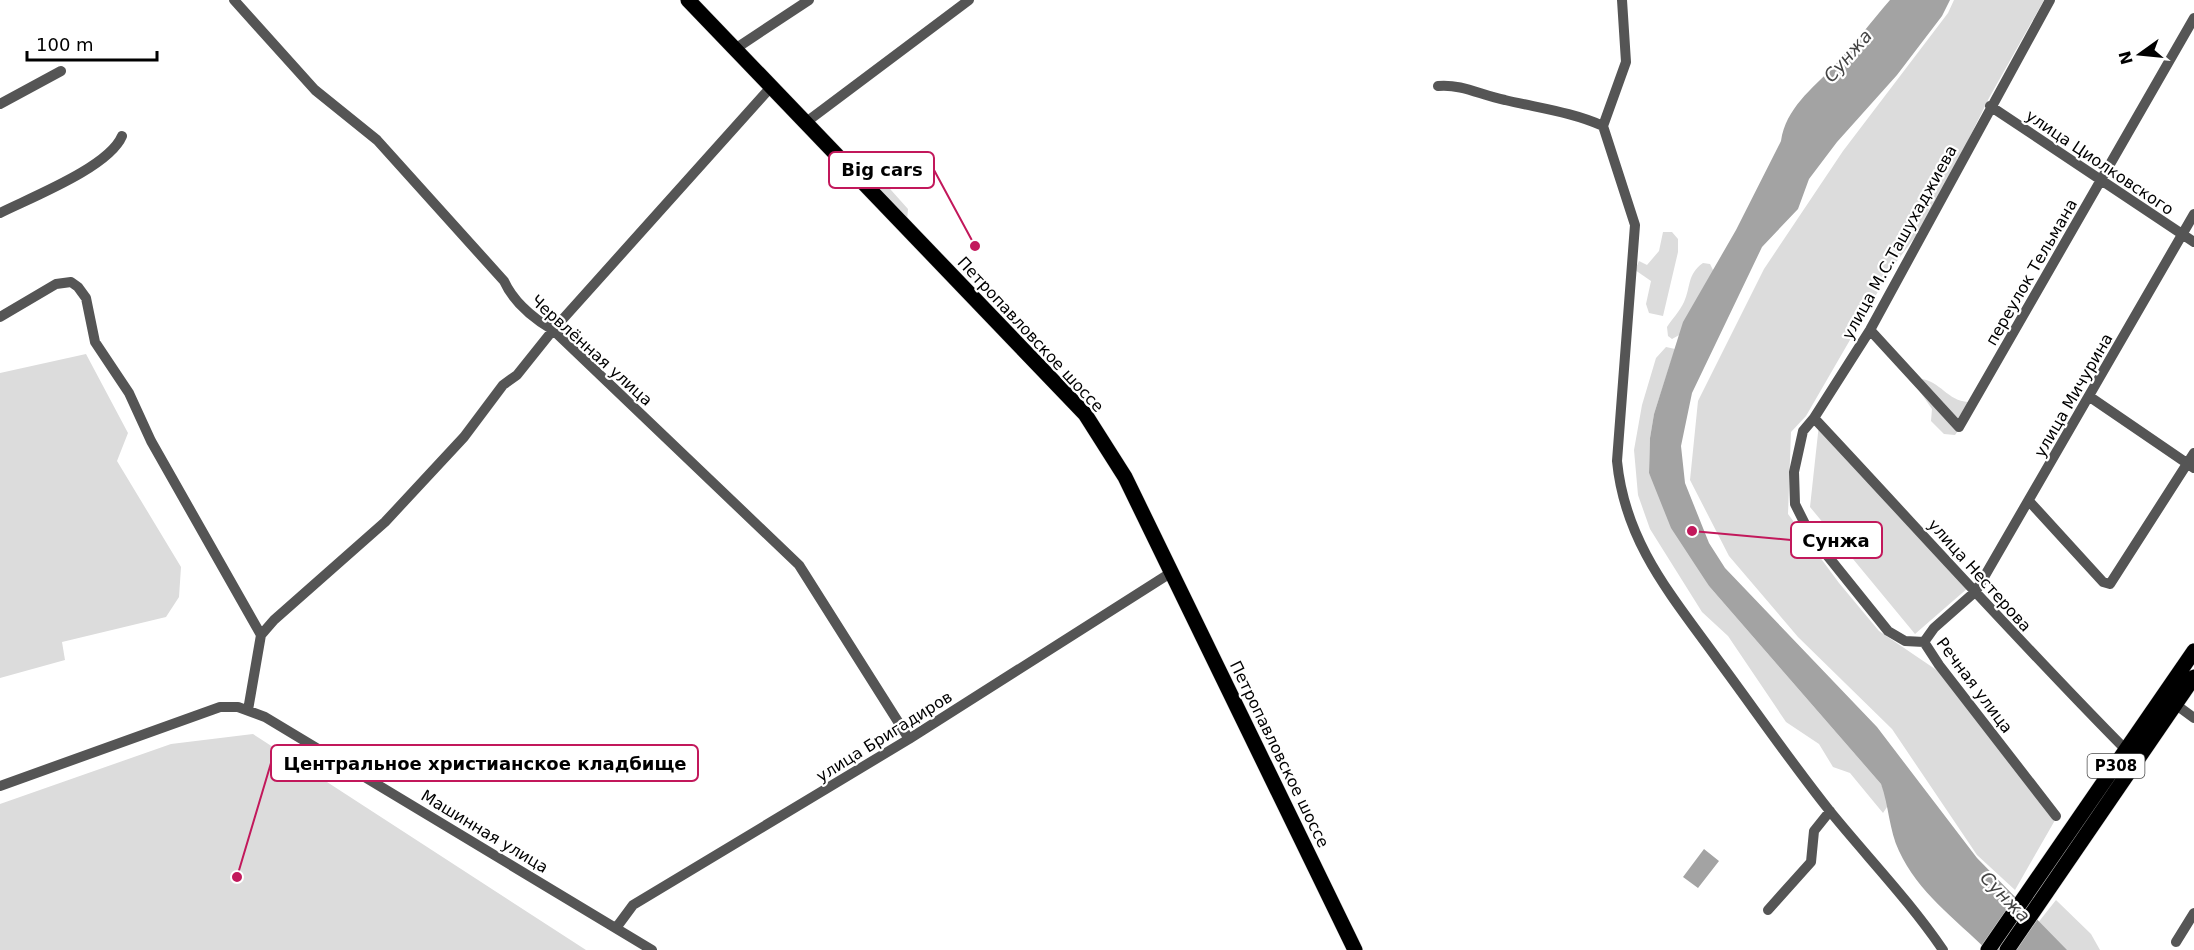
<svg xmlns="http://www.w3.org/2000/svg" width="2194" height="950" font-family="'DejaVu Sans',sans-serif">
<rect width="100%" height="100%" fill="#fff"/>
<path fill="#dcdcdc" d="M1954 0H2044L1989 98 1930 217 1891 269 1806 416 1791 432 1788 514 1839 583 1879 631 1938 671 2058 815 2015 890 1977 855 1892 729 1798 637 1729 556 1690 480 1698 401 1764 269 1843 151 1948 13Z
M870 171H874L908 209 907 220 870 178Z
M1663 232H1672L1678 239V252L1663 316 1649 313 1646 304 1651 281 1635 270 1639 261 1647 265 1659 251Z
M1703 263 1710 264 1714 272 1683 333 1672 339 1668 336 1667 327C1672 319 1680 311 1684 302 1691 287 1687 274 1703 263Z
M1666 347 1675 349 1654 414 1650 438 1649 473 1709 586 1881 784 1889 804 1883 813 1850 773 1833 767 1819 744 1786 722 1728 636 1702 612 1650 529 1638 495 1634 450 1642 405 1656 358Z
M86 354 128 433 117 461 181 567 179 597 166 617 62 642 65 660 0 678V373Z
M1921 379C1940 381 1948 401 1968 402L1972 411 1955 435 1944 434 1931 421 1932 409 1918 389Z
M1819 424 1969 587 1915 634 1810 507Z
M253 734 586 950H0V804L171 744Z
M2056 900 2091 934 2100 950H2060L2037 924Z"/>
<path fill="#a3a3a3" d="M1890 0H1950L1942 16 1897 75 1837 142 1809 179 1798 209 1762 247 1692 393 1681 446 1685 483 1709 543 1725 568 1877 727 1977 858 2067 950H1987C1955 919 1918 892 1899 851 1889 830 1889 806 1881 784L1709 586 1671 528 1649 473 1650 438 1654 414 1683 322 1736 230 1781 141C1786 108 1812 89 1833 67 1853 46 1871 22 1890 0Z
M1704 849 1719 861 1698 888 1683 877Z"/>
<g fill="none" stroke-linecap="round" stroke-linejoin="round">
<g stroke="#dbdbdb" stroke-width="16">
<path id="primary" d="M688 0 1085 414 1125 477 1355 950
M1988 950 2194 651
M2007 950 2194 677"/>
</g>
<path stroke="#555" stroke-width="10" d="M234 0 315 90 377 140 504 281C514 303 533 318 553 330L799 565 909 739
M1622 0 1626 62 1603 126 1635 225 1617 461C1625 543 1672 596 1718 660 1755 710 1790 761 1829 810 1867 857 1909 900 1943 950
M2050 0 1870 330 1814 418 1803 431 1794 472 1795 504 1810 534 1888 631 1905 641 1924 642 1939 665 2056 816
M735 49 809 0
M1438 86C1463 84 1480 95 1505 100 1538 108 1572 112 1603 126
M0 104 61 71
M1990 106 2194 242
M805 123 969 0
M0 213C32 197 109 167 122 136
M0 317 56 284 71 282 78 287 86 298 95 342 129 393 151 441 261 635
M1870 330 1959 427 2194 18
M2090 397 2194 468
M1814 418C1918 529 2020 643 2127 751
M2029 501 2103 582 2110 584 2194 453
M1924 642 1934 628 1976 591 2194 214
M2175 704 2194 718
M248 710 261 635 274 620 385 522 464 437 503 385 517 375 553 330 771 87
M0 786 220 707H238L265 717 652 950
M1768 910 1811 862 1814 831 1830 811
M616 928 633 905 909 739 1172 572
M2176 942 2194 913"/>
<use href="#primary" stroke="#000" stroke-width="15"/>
</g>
<g text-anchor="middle" stroke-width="4.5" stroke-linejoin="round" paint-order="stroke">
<rect fill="#fff" stroke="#4c4c4c" stroke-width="1.5" x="2087.5" y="754" width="57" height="24" rx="4.5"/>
<g font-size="15" font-weight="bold" fill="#000">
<text x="2116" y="771">P308</text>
</g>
<g font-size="16" fill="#000" stroke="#fff">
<text transform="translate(2100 162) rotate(34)" y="6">улица Циолковского</text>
<text transform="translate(1899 242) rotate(-61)" y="6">улица М.С.Ташухаджиева</text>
<text transform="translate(2031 272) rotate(-60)" y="6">переулок Тельмана</text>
<text transform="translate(1031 334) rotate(47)" y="6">Петропавловское шоссе</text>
<text transform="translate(592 350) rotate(42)" y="6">Червлённая улица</text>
<text transform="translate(2073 395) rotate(-60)" y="6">улица Мичурина</text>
<text transform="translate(1980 575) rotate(48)" y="6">улица Нестерова</text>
<text transform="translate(1975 685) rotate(53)" y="6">Речная улица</text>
<text transform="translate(884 736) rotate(-32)" y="6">улица Бригадиров</text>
<text transform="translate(1280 754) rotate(64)" y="6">Петропавловское шоссе</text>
<text transform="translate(485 831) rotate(31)" y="6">Машинная улица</text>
</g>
<g font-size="18" font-style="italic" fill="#444" stroke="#fff">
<text transform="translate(1848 56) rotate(-49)" y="6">Сунжа</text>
<text transform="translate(2005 897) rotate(46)" y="6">Сунжа</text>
</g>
</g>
<path fill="none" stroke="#c2185b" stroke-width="2" d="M975 246L934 170M1692 531L1791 540M237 877L271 763"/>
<g fill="#c2185b" stroke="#fff" stroke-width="2">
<circle cx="975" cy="246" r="6"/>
<circle cx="1692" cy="531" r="6"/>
<circle cx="237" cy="877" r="6"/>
</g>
<g fill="#fff" stroke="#c2185b" stroke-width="2">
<rect x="829" y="152" width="105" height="36" rx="6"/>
<rect x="1791" y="522" width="91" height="36" rx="6"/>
<rect x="271" y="745" width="427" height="36" rx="6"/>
</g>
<g font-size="18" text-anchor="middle" font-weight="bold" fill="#000">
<text x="882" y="176">Big cars</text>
<text x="1836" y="547">Сунжа</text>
<text x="485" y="770">Центральное христианское кладбище</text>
</g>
<g transform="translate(2140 54) rotate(255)" stroke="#ffffff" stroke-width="4.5" paint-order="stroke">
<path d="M0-4.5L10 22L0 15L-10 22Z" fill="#000000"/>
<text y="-9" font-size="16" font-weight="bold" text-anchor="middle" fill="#000000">N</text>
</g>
<path d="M27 51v9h130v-9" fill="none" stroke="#000000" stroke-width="3"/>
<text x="36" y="51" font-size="18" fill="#000000" stroke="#ffffff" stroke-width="4.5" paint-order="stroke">100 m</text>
</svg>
